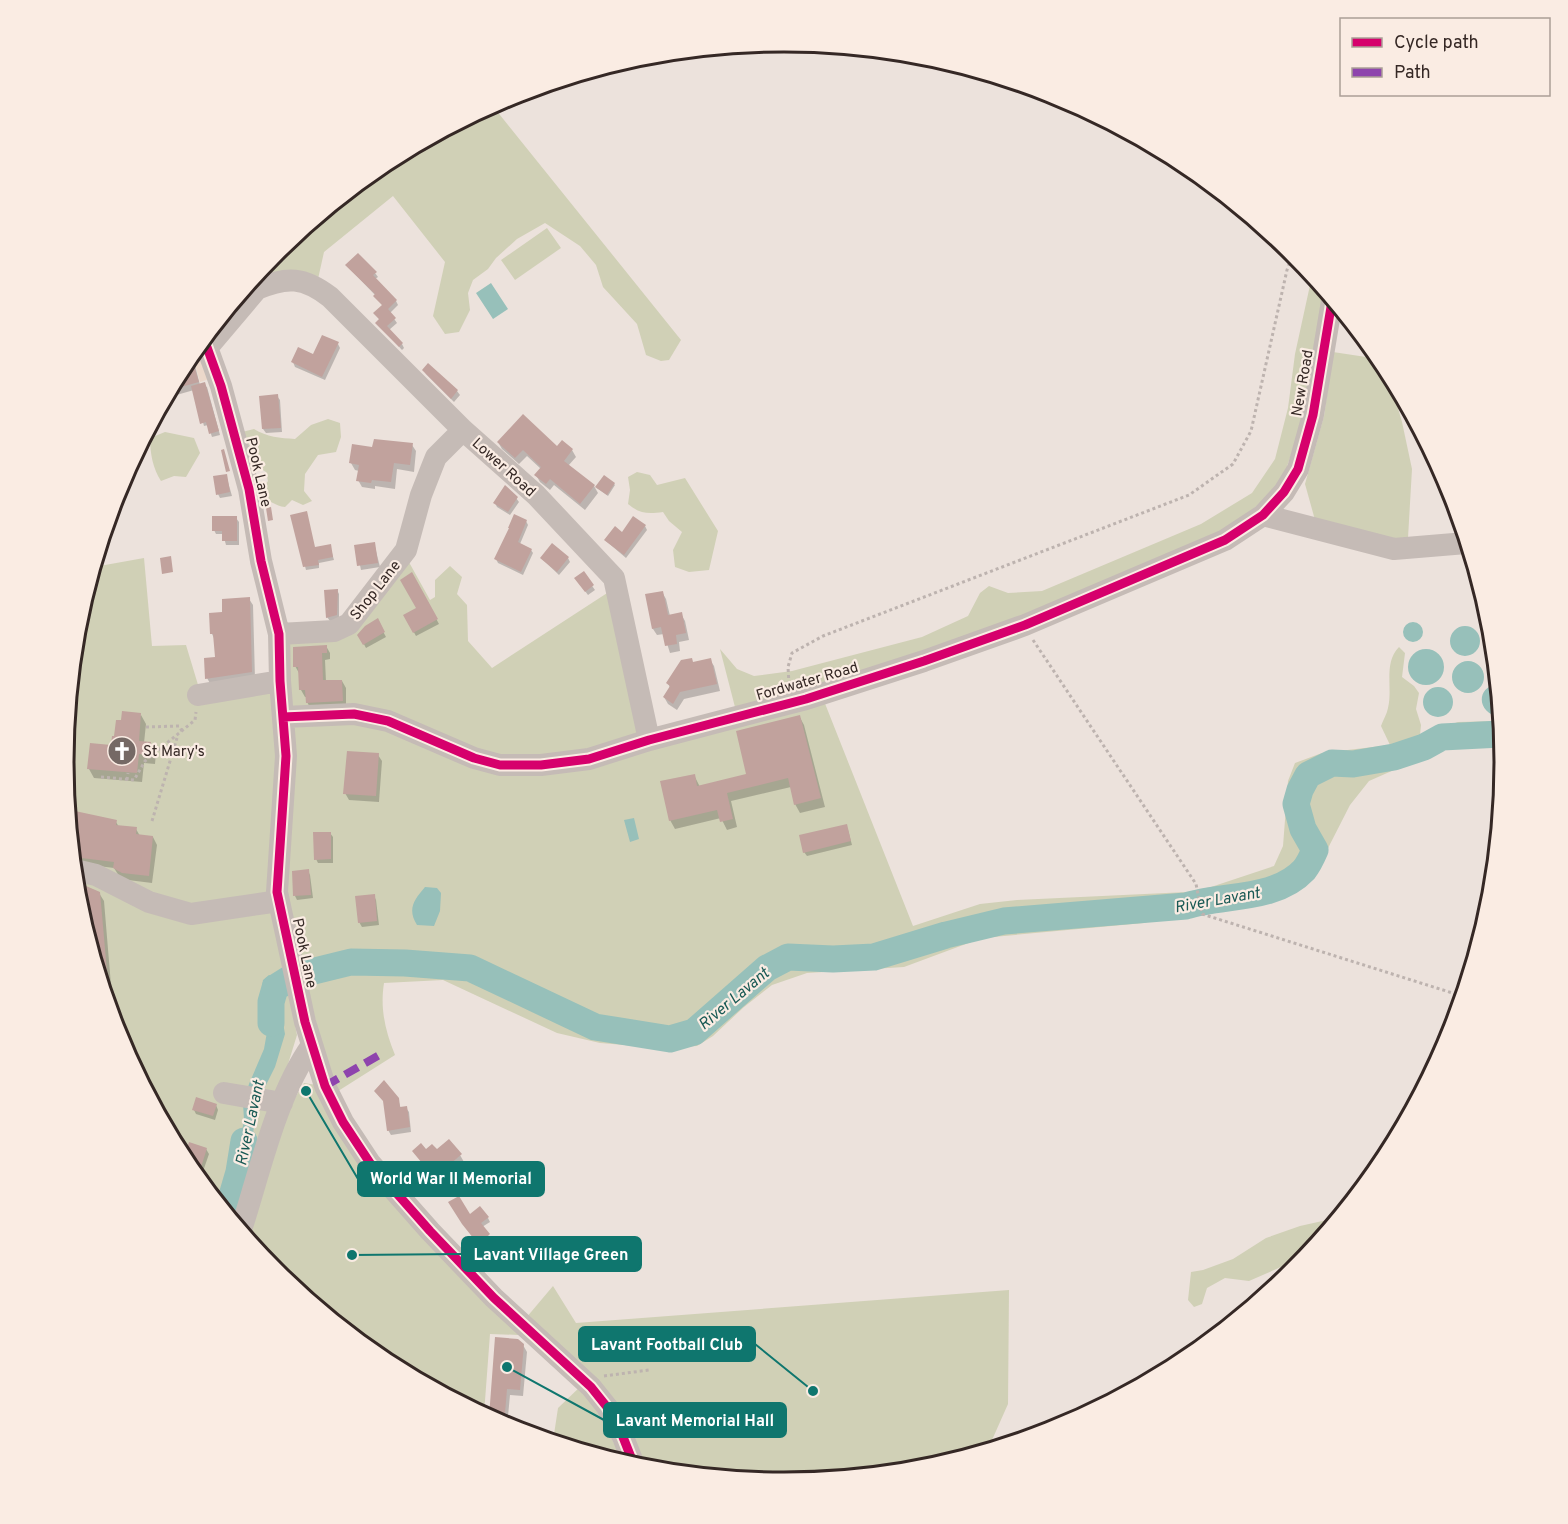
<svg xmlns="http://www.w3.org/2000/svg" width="1568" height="1524" font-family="Overpass,sans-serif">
<rect width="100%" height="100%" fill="#ece2dc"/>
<path fill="#d0d0b6" d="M492 105 681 340 669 360 661 361 646 355 637 324 603 287 596 265 580 246 545 223 517 239 496 258 488 269 473 280 468 293 470 310 459 332 445 334 433 316 445 262 393 196 324 252 318 279 253 280 275 253 384 163Z
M547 228 561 248 515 280 501 260Z
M1312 276 1325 292 1311 361 1305 414 1280 487 1225 532 1020 617 920 655 736 711 720 649 737 669 754 676 792 671 922 637 968 616 980 593 989 586 1008 593 1042 591 1201 524 1252 493 1275 459 1288 408 1295 354Z
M1333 352 1366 357 1387 371 1402 422 1412 469 1408 538 1391 539 1315 520 1305 484 1324 416Z
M328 419 340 423 341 437 336 452 318 455 305 474 304 491 312 501 303 505 292 500 285 507C275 506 271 500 261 499V491L268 481 266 472 253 464 242 432 254 429C267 437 280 438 295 439L311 425Z
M165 432 194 438 200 453 186 477 174 476 161 481C153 469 150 453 150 438Z
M637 472 650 475 657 485 685 478 718 531 709 570 689 572 675 567 673 550 682 532 669 521 663 512C648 514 640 514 628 504L630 490 628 477Z
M405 555 430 600 435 597V580L450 566 462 577 457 594 467 605 468 641 492 668 621 584 657 734 824 701 913 926 980 904 1017 900 1187 892 1211 887 1274 866 1283 846 1288 781 1295 763 1322 753 1390 745 1381 726C1383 720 1387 714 1388 708 1393 688 1383 663 1399 647L1405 653 1402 677 1414 686 1419 693 1416 709 1421 725 1420 735 1458 722 1500 721 1502 742 1446 747 1369 781 1350 805 1324 856 1310 876 1278 895 1189 911 1144 923 982 938 904 967 807 973 772 985 744 1007 713 1036 697 1046 661 1048 600 1043 557 1033 443 980 384 983C380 1009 385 1030 395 1055L335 1093 281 891 282 637 334 633Z
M144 558 152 646 186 645 202 698 275 689 280 950 297 1035 238 1226 185 1162 119 1037 78 902 64 762 78 621 94 567Z
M304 1083 317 1085 519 1335 490 1334 484 1414 384 1360 275 1271 248 1239 290 1106Z
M1336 1218 1297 1267 1290 1263 1249 1281 1225 1278 1207 1288 1202 1304 1194 1307 1188 1300 1191 1272 1203 1270 1233 1259 1266 1238 1300 1226Z
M553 1286 576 1323 1009 1290 1008 1404 988 1449 924 1468 784 1482 643 1468 526 1318Z
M1209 1340 1184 1361 1174 1366 1192 1342Z
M583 1384 624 1462 553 1441 558 1408Z"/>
<path fill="#ecd8ca" d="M196 349 209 379 200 382 193 358 188 359Z"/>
<path fill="#97c0ba" d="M491 283 508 309 493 319 476 293Z
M1403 632a10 10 0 1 1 20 0a10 10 0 1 1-20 0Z
M1450 641a15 15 0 1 1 30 0a15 15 0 1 1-30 0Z
M1408 667a18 18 0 1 1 36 0a18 18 0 1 1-36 0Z
M1452 677a16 16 0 1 1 32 0a16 16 0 1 1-32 0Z
M1496 684 1500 717C1478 714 1475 689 1496 684Z
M1423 702a15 15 0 1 1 30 0a15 15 0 1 1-30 0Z
M634 818 639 839 630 842 624 820Z
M425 887 437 888 441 893 440 911 434 926 417 925C407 909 414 900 425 887Z
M269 975 275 978 285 1034 275 1067 264 1089 243 1171 238 1176 236 1171 244 1119 243 1104 249 1084 264 1049 267 1032 262 986 263 980Z"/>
<path fill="#0003" d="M350 269 375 273 378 277 375 279 396 301 398 305 390 313 397 323 389 330 402 344 404 348 402 350 377 323 380 320 375 314 383 306 376 296Z
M338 344 340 348 325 380 295 367 293 362 314 356Z
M192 354 200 385 207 387 220 435 212 437 208 425 204 426 194 390 166 398 186 362Z
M428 365 457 391 460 395 454 402 426 374 424 370Z
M277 396 280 400 282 432 266 433 263 429Z
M498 442 572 450 576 457 568 466 594 486 598 493 585 510 554 485 550 490 540 482 536 475 541 469 527 456 519 464 502 449Z
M412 445 416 451 414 472 397 469 395 489 375 486V489L362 487 358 480 359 471 355 470 351 463 374 449Z
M226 475 232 496 220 498 218 494Z
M614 484 615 485 608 496 597 488Z
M516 498 519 502 510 515 497 507 495 503Z
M292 516 315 549 330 546 334 560 319 563V568L306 570Z
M236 518 239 522V545H226L223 534H216L214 530Z
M526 521 528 525 520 544 531 550 533 553 523 575 498 563 496 559Z
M645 526 647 530 626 558 606 541Z
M374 543 380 567 361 570 356 546Z
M541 558H568L570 562 559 575Z
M583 573 595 590 588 595 579 583Z
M412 574 439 624 416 636 405 616 418 609Z
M337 590 339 594V619L330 621 327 617Z
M662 592 666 599 670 616 681 614 685 621 689 640 679 642 680 651 670 653 664 634 657 635 653 629Z
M249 599 253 605 255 679 211 685 207 678 217 658 215 640 212 634 224 613Z
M377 620 386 637 366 648 359 635Z
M326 646 330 653V659L325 660 326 682 342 681 346 688V707L311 709 307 702V697H305L301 690 299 673 295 666Z
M710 660 714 666 720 691 684 699 677 710 668 704 664 697 670 688 668 683 694 664Z
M141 715 146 724 144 743 150 744 156 753 155 764 144 763 142 782 94 778 89 769 112 747Z
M799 716 804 725 825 807 800 813 795 804 791 787 731 801 737 827 727 830 721 818 675 829 670 820 694 775 700 787 748 775Z
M378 755 382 761 379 802 349 800 345 793Z
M69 812 116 822 119 827 136 829 140 836 153 837 157 845 152 883 128 880 119 876 114 868 82 864 74 866Z
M848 830 852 845 807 856 804 852Z
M330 833 333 837V863H318L316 859Z
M308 871 310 875 313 898 297 900 295 896Z
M99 893 104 901 111 985H103L93 954 90 916H82L77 897Z
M374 896 376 900 379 925 362 927 359 922Z
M398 1099 401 1109 406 1108 409 1112 411 1132 391 1135 388 1130Z
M216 1105 218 1110 215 1120 196 1114 194 1110Z
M206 1149 209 1154 200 1180 182 1156 186 1157Z
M413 1151H437L460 1155 464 1162 454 1171 461 1181 447 1193Z
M470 1216 488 1218 490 1222 482 1227 491 1239 481 1247 466 1228Z
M523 1345 527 1352 523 1396 510 1395 507 1427 490 1417Z"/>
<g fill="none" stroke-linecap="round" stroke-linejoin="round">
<path stroke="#97c0ba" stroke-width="27" d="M271 1023V1002L275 988 294 976 351 962 405 963 470 968 595 1027 670 1039 694 1032 767 968 788 957 833 959 874 957 946 935 1004 921 1186 906C1223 894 1275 901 1304 870 1308 865 1312 857 1315 850L1303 829 1296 804 1300 790 1308 775 1332 763 1353 764 1394 757 1424 747 1442 737 1501 734
M227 1213 239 1172 244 1141"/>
</g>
<path fill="#c1a29d" d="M358 253 377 272 373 275 397 300 388 309 396 318 387 326 403 343 399 347 375 323 379 319 373 313 382 305 373 296 375 294 345 265Z
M322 335 339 342 322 377 291 362 298 347 313 354Z
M191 355 199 382 170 390 186 362Z
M428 363 458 390 451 399 422 370Z
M205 382 219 431 209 434 206 422 200 424 191 386Z
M278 394 281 428 262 429 259 396Z
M523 414 557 446 562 440 573 449 564 461 595 485 580 504 550 479 546 484 534 475 541 467 523 450 515 458 497 442Z
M374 439 413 443 410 465 394 463 391 482 372 480 371 483 356 481 359 465 349 463 352 444 372 447Z
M224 449 230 471 226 472 221 450Z
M227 474 230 492 216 495 213 476Z
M604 475 615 483 607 495 595 487Z
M505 485 518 497 508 512 493 503Z
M271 507 273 520 268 521 266 508Z
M307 511 315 547 331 544 333 557 318 560 319 565 303 567 290 515Z
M514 514 527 520 518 542 532 549 521 572 494 559 509 528H508Z
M212 516H237V541H222V531H212Z
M633 516 646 525 624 555 604 540 615 526 622 532Z
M375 542 378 563 357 566 354 545Z
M552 543 569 557 557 572 540 558Z
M171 556 173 572 162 574 160 558Z
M584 571 594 585 585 592 574 578Z
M412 572 438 619 413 633 403 615 416 608 400 580Z
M338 589 337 615 326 618 324 590Z
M663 591 668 615 682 612 686 633 676 635 677 644 665 646 661 627 652 629 645 594Z
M250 597 252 672 205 679 204 658 215 657 213 634H210L209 613 222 612V599Z
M378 618 385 632 363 645 357 635 365 626Z
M327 645V653H322L323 680H342L343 701 306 703 305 690H299L298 667H293V647Z
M692 658 693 662 711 658 717 684 680 692 673 704 663 697 670 686 666 683 681 660Z
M122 711 141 713 139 741 151 742 150 755 139 754 137 773 87 769 90 743 111 745 112 736H114L116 720H121Z
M800 715 821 798 794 805 788 778 727 793 733 819 720 822 717 810 669 821 660 781 695 774 697 786 746 774 736 731Z
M347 751 379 753 376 796 343 794Z
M75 811 117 820 116 825 137 827 136 834 153 836 149 876 122 873 113 868 114 862 73 857 71 829Z
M847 824 851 841 803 853 799 835Z
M313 832H331V859L314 860Z
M309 869 311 895 293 896 292 871Z
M86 886 100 892 108 983 103 984 91 947 88 908 80 909 78 902 77 896 86 895Z
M375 894 377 921 358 923 355 896Z
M384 1080 399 1098 400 1107 407 1106 410 1127 387 1131 383 1101 374 1091Z
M196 1097 217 1104 213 1116 192 1110Z
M449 1139 462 1154 450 1164 458 1173 442 1187 412 1151 421 1143 426 1149 432 1144 437 1149Z
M189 1142 207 1148 198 1177 184 1159Z
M459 1196 470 1214 480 1206 489 1217 481 1223 490 1234 478 1244 462 1224 448 1202Z
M495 1337 518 1339 524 1344 520 1390 507 1389 504 1425 489 1417Z"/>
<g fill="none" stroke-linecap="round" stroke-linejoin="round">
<path stroke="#bdb3af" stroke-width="3" stroke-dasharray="3 3" stroke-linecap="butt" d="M1033 640 1196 884 1202 914 1462 996
M789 684 788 667 792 653 823 636 1189 495 1233 464 1251 431 1287 270 1293 253
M146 727 179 726 182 731
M101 777 134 780 145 761 195 720 196 712
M127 780 128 773
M152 821 177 738
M604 1376 649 1370
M626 1407 650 1404"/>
<path stroke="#c5bbb6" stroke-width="22" d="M249 285 257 289C287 276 304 277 330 297L463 430 536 495 614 578 649 740
M204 339 221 386 249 489 261 561 279 634 280 681 286 756 277 892 305 1022 325 1086 343 1122 370 1163 430 1231 494 1298 591 1387 607 1407 623 1437 634 1465
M208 347 257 289
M1263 515 1394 549 1466 543
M279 634 334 631 349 624 406 550 421 495 432 467 436 457 463 430
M198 695 280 681
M283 717 354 714 388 721 474 758 500 765H541L589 759 649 740 806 699 924 661 1025 625 1225 540 1263 515 1284 492 1298 469 1313 415 1332 301
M75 870 96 875 149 902 191 914 279 901
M224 1093 282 1103
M241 1230C260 1171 276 1096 312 1045"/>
<path stroke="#8e44ad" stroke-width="8" stroke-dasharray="15 8" stroke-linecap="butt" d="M325 1086 383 1053"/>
<g stroke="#faece3" stroke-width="13">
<path id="cycleway" d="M204 339 221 386 249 489 261 561 279 634 280 681 286 756 277 892 305 1022 325 1086 343 1122 370 1163 430 1231 494 1298 591 1387 607 1407 623 1437 634 1465
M283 717 354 714 388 721 474 758 500 765H541L589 759 649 740 806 699 924 661 1025 625 1225 540 1263 515 1284 492 1298 469 1313 415 1332 301"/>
</g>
<use href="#cycleway" stroke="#d6006c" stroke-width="9"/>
</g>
<defs>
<g id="church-disc" transform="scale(1.5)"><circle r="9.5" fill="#756965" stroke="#faece3"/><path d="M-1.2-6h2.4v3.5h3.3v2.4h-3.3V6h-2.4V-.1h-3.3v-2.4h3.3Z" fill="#fff"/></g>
</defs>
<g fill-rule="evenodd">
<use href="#church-disc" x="122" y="751"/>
</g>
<g text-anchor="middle" stroke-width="4.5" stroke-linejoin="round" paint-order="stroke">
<g font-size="15" fill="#352825" stroke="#faece3">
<text transform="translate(1302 383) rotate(-80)" y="5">New Road</text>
<text transform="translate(504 467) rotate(42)" y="5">Lower Road</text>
<text transform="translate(259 472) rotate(77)" y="5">Pook Lane</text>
<text transform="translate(375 590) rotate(-52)" y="5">Shop Lane</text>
<text transform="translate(807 681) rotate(-16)" y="5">Fordwater Road</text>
<text transform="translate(305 953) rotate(78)" y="5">Pook Lane</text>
</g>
<g font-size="15" fill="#352825" stroke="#faece3" text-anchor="start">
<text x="143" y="756">St Mary's</text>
</g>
<g font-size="16" font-style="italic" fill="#185954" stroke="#faece3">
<text transform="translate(1217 899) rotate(-10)" y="6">River Lavant</text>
<text transform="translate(733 998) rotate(-40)" y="6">River Lavant</text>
<text transform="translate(249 1123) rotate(-78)" y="6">River Lavant</text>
</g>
</g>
<path d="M0 0H1568V1524H0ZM74 762a710 710 0 1 1 1420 0a710 710 0 1 1-1420 0Z" fill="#faece3" fill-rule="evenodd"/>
<path fill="none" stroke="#352825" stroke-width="3" d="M74 762a710 710 0 1 1 1420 0a710 710 0 1 1-1420 0Z"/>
<path fill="none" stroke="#0f766e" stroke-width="2" d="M306 1091L358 1179M352 1255L462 1254M813 1391L755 1344M507 1367L604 1420"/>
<g fill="#0f766e" stroke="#faece3" stroke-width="2">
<circle cx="306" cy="1091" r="6"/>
<circle cx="352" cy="1255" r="6"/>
<circle cx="813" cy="1391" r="6"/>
<circle cx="507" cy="1367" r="6"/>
</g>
<g fill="#0f766e" stroke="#0f766e" stroke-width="2">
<rect x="358" y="1162" width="186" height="34" rx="6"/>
<rect x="462" y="1237" width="179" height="34" rx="6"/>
<rect x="579" y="1327" width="176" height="34" rx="6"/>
<rect x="604" y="1403" width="182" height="34" rx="6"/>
</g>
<g font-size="16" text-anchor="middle" font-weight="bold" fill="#fff">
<text x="451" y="1184">World War II Memorial</text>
<text x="551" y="1260">Lavant Village Green</text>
<text x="667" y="1350">Lavant Football Club</text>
<text x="695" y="1426">Lavant Memorial Hall</text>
</g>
<rect x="1340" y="18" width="210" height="78" fill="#faece3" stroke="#ab9e97" stroke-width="1.5"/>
<rect x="1352" y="38" width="30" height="9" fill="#d6006c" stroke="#ab9e97" stroke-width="1.5"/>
<text x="1394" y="48" font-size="18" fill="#352825">Cycle path</text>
<rect x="1352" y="68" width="30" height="9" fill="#8e44ad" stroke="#ab9e97" stroke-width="1.5"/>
<text x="1394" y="78" font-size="18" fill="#352825">Path</text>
</svg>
